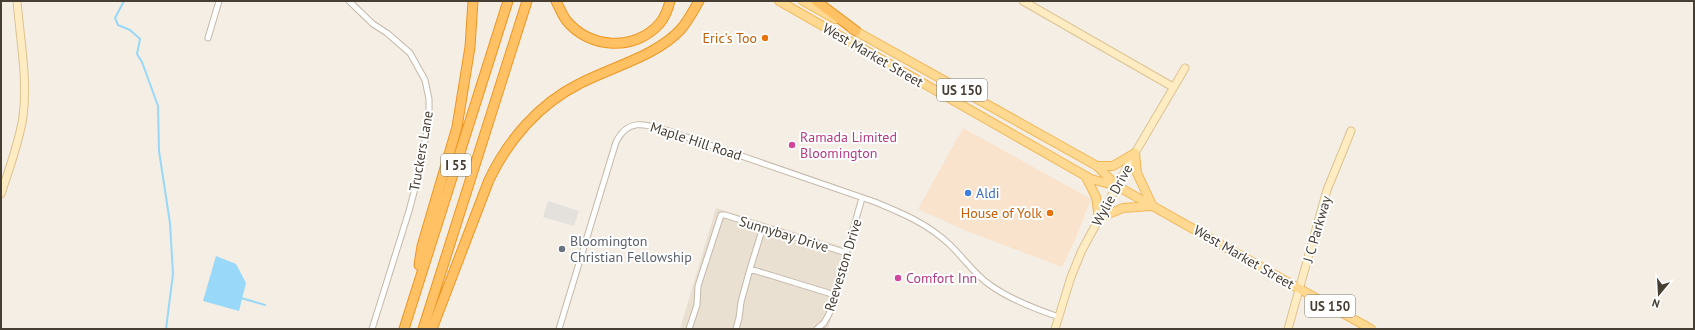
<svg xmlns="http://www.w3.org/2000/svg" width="1695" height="330" font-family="'PT Sans',sans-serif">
<rect width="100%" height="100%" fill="#f4eee4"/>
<path fill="#e9e0d2" d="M716 208 851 249 828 329H680Z"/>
<path fill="#f9e3cd" d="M963 128 1091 199 1075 240 1062 267 964 230 918 209Z"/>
<path fill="#e4e1dd" d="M548 201 579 211 574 226 543 217Z"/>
<path fill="#99d8f8" d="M216 256 236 264 246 283 239 311 203 301Z"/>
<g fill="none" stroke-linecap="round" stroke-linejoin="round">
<path stroke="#99d8f8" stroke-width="2" d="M124 1 115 18 118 25 130 30 140 39 137 54 142 62 158 106 159 151 170 223 173 274 166 329
M241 298 265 305"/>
<g stroke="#c4b8a9" stroke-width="7">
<path id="street" d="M349 1 373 24 387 33 410 53 425 80 429 99V120L418 177 409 211 372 329
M208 38 219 1
M750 269 763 227
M559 329 616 142C628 118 645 124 666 130L875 202C902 213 928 224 949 244 963 257 974 274 990 285 1011 300 1035 309 1059 317
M689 329 697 305 698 286 721 215H725L847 253
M736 329 739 318 741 302 750 269 835 295
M817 329 824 323 829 314 862 198"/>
</g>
<g stroke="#dcc391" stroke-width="9">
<path id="secondary" d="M1023 1 1173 87
M1 194C9 169 19 143 23 117 28 79 20 39 17 1
M1055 329 1071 277 1082 250 1135 153 1185 68
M1288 329 1327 190 1351 131"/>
</g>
<g stroke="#f1b756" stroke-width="10">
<path id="primary" d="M779 1 1091 179 1117 186 1371 329
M803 1 835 19
M852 29 1097 166 1116 185
M1097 166H1113L1135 153 1137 173 1152 205
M1086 177 1096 197 1099 218 1123 208 1151 206"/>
</g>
<g stroke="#ee9624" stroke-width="11">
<path id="highway" d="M556 1C559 7 562 14 566 20 589 49 635 52 660 23 665 17 668 9 670 1
M816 1 856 31
M419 265 422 246 457 127 470 47 473 1
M404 329 508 1
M423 329 527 1
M432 329 489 180C508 140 539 104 579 84 611 67 657 56 681 29 688 21 693 11 699 1"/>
</g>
<use href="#street" stroke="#fff" stroke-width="5"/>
<use href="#secondary" stroke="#ffecc3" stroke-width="7"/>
<use href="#primary" stroke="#ffd892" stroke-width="8"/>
<use href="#highway" stroke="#ffc164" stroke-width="9"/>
</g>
<g fill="#e8710a" stroke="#fff" stroke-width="1.5">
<circle cx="765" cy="38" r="4"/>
<circle cx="1050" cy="213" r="4"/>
</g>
<g fill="#d1479c" stroke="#fff" stroke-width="1.5">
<circle cx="792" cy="145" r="4"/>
<circle cx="898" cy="278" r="4"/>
</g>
<circle fill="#3f7fe0" stroke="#fff" stroke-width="1.5" cx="968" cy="193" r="4"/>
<circle fill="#6b7280" stroke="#fff" stroke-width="1.5" cx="562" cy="249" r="4"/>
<g text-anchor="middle" stroke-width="4" stroke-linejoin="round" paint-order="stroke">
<g fill="#fff" stroke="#7e7870" stroke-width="1">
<rect x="937" y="79" width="50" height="22" rx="3"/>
<rect x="441" y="154" width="30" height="22" rx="3"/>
<rect x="1305" y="295" width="50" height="22" rx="3"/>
</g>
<g font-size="13" font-weight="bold" fill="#473e33">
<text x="962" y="95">US 150</text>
<text x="456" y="170">I 55</text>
<text x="1330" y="311">US 150</text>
</g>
<g font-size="14" fill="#c56008" stroke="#fff" text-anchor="end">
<text x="757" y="43">Eric's Too</text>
<text x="1042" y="218">House of Yolk</text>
</g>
<g font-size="14" fill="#473e33" stroke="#fff">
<text transform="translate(873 55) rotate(30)" y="5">West Market Street</text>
<text transform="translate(696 141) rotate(18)" y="5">Maple Hill Road</text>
<text transform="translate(421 151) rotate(-80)" y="5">Truckers Lane</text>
<text transform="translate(1112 195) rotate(-61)" y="5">Wylie Drive</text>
<text transform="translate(1317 229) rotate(-74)" y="5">J C Parkway</text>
<text transform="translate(784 234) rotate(17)" y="5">Sunnybay Drive</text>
<text transform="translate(1244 257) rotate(30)" y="5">West Market Street</text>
<text transform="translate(843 265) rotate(-73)" y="5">Reeveston Drive</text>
</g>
<g font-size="14" fill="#b23c85" stroke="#fff" text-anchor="start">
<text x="800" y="142">Ramada Limited<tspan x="800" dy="16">Bloomington</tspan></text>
<text x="906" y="283">Comfort Inn</text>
</g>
<g font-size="14" fill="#366cbe" stroke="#fff" text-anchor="start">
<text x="976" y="198">Aldi</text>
</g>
<g font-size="14" fill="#5b616d" stroke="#fff" text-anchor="start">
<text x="570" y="246">Bloomington<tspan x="570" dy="16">Christian Fellowship</tspan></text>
</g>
</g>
<rect width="1695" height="330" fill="none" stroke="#473e33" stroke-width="4"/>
<g transform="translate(1659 294) rotate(198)" stroke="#ffffff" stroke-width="3" paint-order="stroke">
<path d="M0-3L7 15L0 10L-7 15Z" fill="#473e33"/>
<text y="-6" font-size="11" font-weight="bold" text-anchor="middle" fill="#473e33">N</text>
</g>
</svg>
